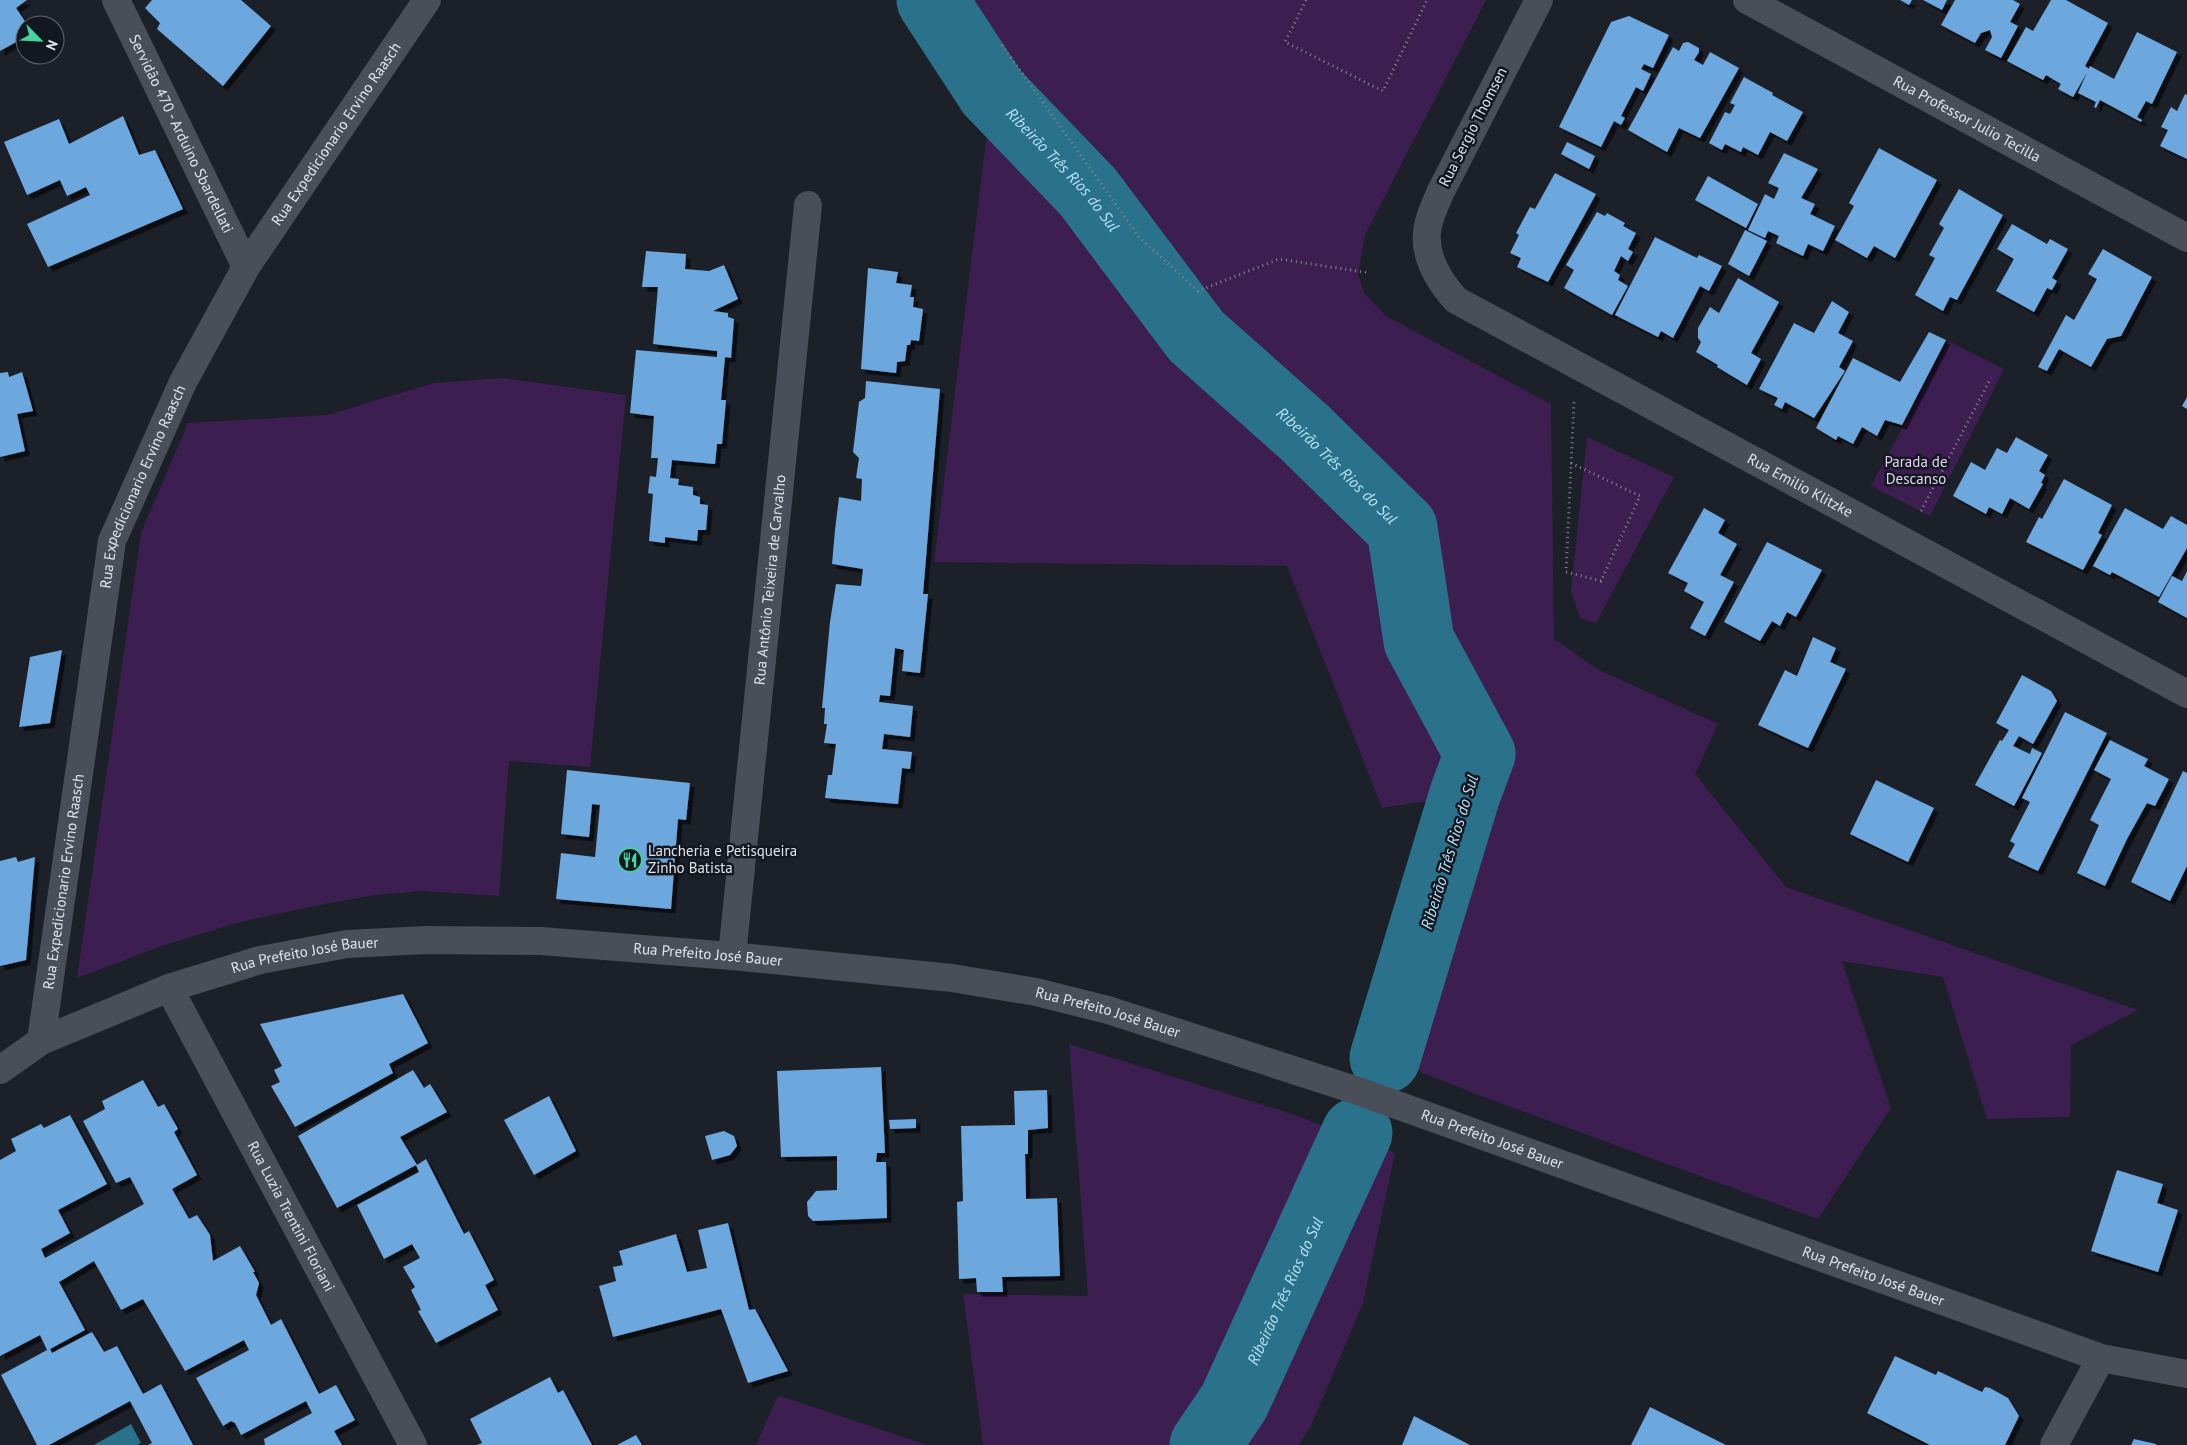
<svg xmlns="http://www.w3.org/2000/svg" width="2187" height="1445" font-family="'PT Sans',sans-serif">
<defs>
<filter id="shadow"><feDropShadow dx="4.5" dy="4.5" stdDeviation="0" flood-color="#0009"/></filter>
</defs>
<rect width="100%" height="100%" fill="#1c2029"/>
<path fill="#3c1e50" d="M932 0H1486L1365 235 1358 274 1364 293 1386 316 1551 404 1554 639 1599 670 1718 724 1695 774 1786 887 2138 1010 2071 1045 2070 1117 1987 1119 1943 977 1842 961 1891 1108 1818 1219 1481 1096 1385 1058 1465 795 1382 808 1287 566 934 562 992 92Z
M1950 342 2004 369 1930 516 1871 486 1947 344Z
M502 378 626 395 590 767 509 761 499 896 421 891 376 895 330 903 240 922 159 947 77 978 141 533 188 423 327 415 434 383Z
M1587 437 1674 477 1596 623 1580 618 1571 591Z
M1069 1044 1289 1113 1395 1153 1363 1303 1311 1426 1299 1445H983L963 1294 1088 1296Z
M778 1395 927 1445H756Z"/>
<path fill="#2a718c" d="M131 1424 141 1443 137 1445H94Z"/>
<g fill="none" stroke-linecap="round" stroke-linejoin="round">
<g stroke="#2a718c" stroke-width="71">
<path id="s1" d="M932 0 992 92 1088 192 1196 336 1304 432 1402 528 1419 641 1480 754 1465 794 1385 1058"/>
<path id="s2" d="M1205 1445 1234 1402 1357 1133"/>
</g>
</g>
<path fill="#6ca7de" filter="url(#shadow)" d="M0 0H27L16 8 26 23 23 25 25 37 0 51Z
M152 0H241L271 26 223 86 157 29 160 23 145 8Z
M1900 0H1912L1909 5Z
M1923 0H1947L1942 10Z
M1955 0H2013L2020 4 2010 22 2018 26 2001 58 1985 50 1992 37 1990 30 1981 33 1975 43 1941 25Z
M2051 0H2066L2108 23 2085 66 2089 69 2073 97 2058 89 2061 84 2046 75 2043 80 2007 61 2026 27 2033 31Z
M1629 16 1669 35 1653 68 1644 64 1641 69 1651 74 1643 91 1636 87 1621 116 1625 118 1621 125 1614 121 1601 147 1559 127 1611 22Z
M2137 32 2177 52 2152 104 2146 101 2137 117 2142 120 2141 122 2100 100 2096 108 2094 107 2096 102 2078 93 2090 66 2114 79Z
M1688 42 1699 48V52L1694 60 1703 65 1710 52 1739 68 1700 138 1679 128 1667 152 1628 130 1673 47 1679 51 1683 43Z
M1744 77 1773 93 1772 95 1803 112 1787 141 1770 132 1758 155 1743 147 1741 152 1725 144 1722 150 1709 143 1725 112 1730 114 1735 105 1730 103Z
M2185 94 2187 95V159L2160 146 2168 130 2161 127 2171 107 2177 111Z
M123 116 139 155 155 150 183 209 48 267 27 224 90 195 86 187 67 196 60 180 27 195 4 142 59 119 69 144Z
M1567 142 1595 156 1589 169 1561 154Z
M1879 148 1937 180 1895 258 1874 246 1867 258 1835 240 1854 206 1849 203Z
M1784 153 1818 169 1801 198 1815 204 1810 214 1835 226 1823 251 1808 244 1803 256 1776 243 1779 236 1768 231 1765 238 1748 230 1765 194 1774 199 1779 188 1768 183Z
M1555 173 1596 194 1548 282 1517 267 1521 258 1510 253 1519 235 1516 233 1530 207 1535 209Z
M1708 176 1758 204 1746 228 1695 200Z
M1959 189 2003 215 1957 300 1950 297 1943 311 1915 295 1935 258 1929 255 1944 228 1939 224Z
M1597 212 1605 216 1607 213 1625 223 1623 226 1636 233 1628 249 1633 252 1628 261 1621 256 1614 271 1620 275 1618 280 1628 286 1612 315 1564 288 1574 270 1566 265Z
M2012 224 2047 244 2050 239 2068 249 2052 278 2057 281 2052 290 2047 288 2034 312 1996 291 2014 259 1997 249Z
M1745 230 1767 241 1749 276 1728 264Z
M1655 237 1697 258 1699 255 1722 266 1709 291 1700 286 1673 338 1661 331 1658 337 1615 315Z
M2103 249 2152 277 2121 336 2107 339 2091 367 2059 349 2047 371 2038 367 2066 315 2074 320 2097 279 2088 274Z
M646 251 686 254 685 269 709 271 724 265 738 299 713 311 728 313V317L734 319 731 358 725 357 721 400H726L722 444H717L715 464 672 460 670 478 679 479 678 485 693 487V495L700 497V504L708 505 706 530H698L697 541 665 537V543L649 541 653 494 648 493 650 476 656 477 658 458H651L654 416 630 413 636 350 717 357V351L653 344 658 287H642Z
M868 268 898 272 896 283 912 285 910 297H914L913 307 923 309 919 341 911 340 910 345H907L905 361 897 362 896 373 861 369Z
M1738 278 1779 302 1751 353 1761 359 1747 385 1717 367 1718 365 1696 352 1701 342 1698 338V328L1710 307 1719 313Z
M1832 301 1849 312 1838 333 1853 341 1839 367 1845 371 1814 418 1785 402 1782 409 1774 405 1778 398 1759 389 1794 323 1814 333Z
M1929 332 1946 340 1902 425 1885 420 1877 436 1862 427 1853 444 1838 436 1836 440 1816 428 1853 358 1900 382Z
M8 372 9 377 22 372 33 411 17 414 25 451 0 457V373Z
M866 381 940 389 923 594H928L920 673 902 671 904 650 895 648 890 696 880 695 879 702 913 706 910 737 884 734 882 749 912 752 910 769 902 768 898 804 825 798 828 775H832L836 744 824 743 827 724H824L825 708H822L830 622 836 584 861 586 863 569 832 564 835 530 839 497 861 501 862 479 856 478 859 458 853 452 859 402 865 398Z
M2187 397V409L2182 406Z
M2016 437 2048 455 2039 471 2045 475 2041 483 2043 484 2029 509 2010 498 2002 514 1989 507 1986 514 1953 496 1971 462 1985 470 1997 448 2007 453Z
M2064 479 2112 505 2098 533 2102 535 2083 570 2026 542 2039 517 2042 519Z
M1704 508 1725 520 1718 533 1737 544 1720 575 1734 582 1705 636 1690 628 1704 602 1684 591 1688 583 1668 573Z
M2125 508 2163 529 2171 516 2187 525V548L2159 597 2112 572 2110 575 2093 566Z
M1767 542 1822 570 1796 617 1787 612 1780 626 1772 621 1760 641 1724 622Z
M2187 571V618L2158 602 2172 576 2182 581Z
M1813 637 1836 648 1830 662 1846 669 1808 748 1758 725 1785 670 1797 676Z
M62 650 50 723 19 727 30 657Z
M2022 675 2051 691 2057 701 2033 744 2019 736 2013 746 2030 754 2032 748 2042 753 2014 806 1975 785 2000 740 2002 741 2009 730 1996 723Z
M2065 712 2107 733 2038 871 2008 857 2015 844 2010 841 2030 802 2022 798Z
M2110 740 2148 759 2144 766 2169 779 2155 806 2147 803 2127 839 2105 886 2077 873 2099 825 2090 820 2111 779 2094 770Z
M567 770 690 783 686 820 678 819 671 909 556 899 561 853 595 857 600 805 592 804 589 837 561 834Z
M2183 771 2187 773V866L2170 901 2131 882Z
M1876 780 1934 808 1908 862 1850 834Z
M16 857 18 862 35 857 26 960 0 966V861Z
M403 994 428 1043 389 1064 393 1073 295 1127 271 1086 280 1082 274 1070 282 1066 260 1024Z
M881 1067 885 1153H877L876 1162H886L887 1218 813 1221 808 1216 807 1202 816 1191 837 1190V1156L781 1157 777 1071Z
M413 1070 424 1088 430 1084 447 1112 400 1137 417 1165 426 1159 464 1234 469 1231 494 1280 485 1285 498 1310 436 1343 418 1311 421 1310 411 1290 415 1287 403 1267 420 1258 412 1244 384 1259 357 1205 419 1172 416 1165 337 1208 298 1136Z
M143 1080 158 1107 164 1104 178 1129 174 1132 197 1175 172 1189 189 1219 197 1215 210 1235 213 1261 240 1246 255 1272H253L259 1283 256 1295 271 1325 281 1319 319 1394 336 1385 355 1420 334 1431 342 1445H265L264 1439 312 1413 306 1401 241 1435 235 1423 231 1421 223 1426 196 1378 249 1350 244 1340 185 1371 143 1299 121 1310 94 1261 59 1282 85 1330 50 1349 52 1353 92 1332 104 1352 117 1346 143 1394 161 1384 193 1445H148L152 1443 130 1401 49 1445H37L1 1375 47 1350 40 1335 0 1356V1160L16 1151 11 1139 41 1124 44 1128 70 1115 107 1184 58 1210 70 1233 41 1249 45 1258 144 1204 130 1177 116 1183 83 1121 105 1109 102 1101Z
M1047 1090 1048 1128 1028 1130V1154H1025L1026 1199 1057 1198 1060 1276 1002 1277 1003 1292H977L976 1278 959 1279 957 1202 963 1201 961 1126 1015 1125 1014 1091Z
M549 1096 576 1151 534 1175 504 1120Z
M916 1119V1128L890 1129 889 1120Z
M724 1131 734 1136 737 1146 730 1155 712 1160 705 1136Z
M2117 1170 2163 1184 2157 1203 2178 1210 2158 1272 2091 1251Z
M728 1223 749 1310 755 1309 788 1371 748 1383 721 1309 613 1337 599 1286 616 1281 613 1267 623 1265 619 1251 676 1234 687 1272 707 1268 698 1230Z
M1895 1356 1936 1375 1938 1371 1982 1392 1985 1387 1990 1388 2008 1398 2019 1416 2005 1445H1930L1867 1413Z
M550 1377 558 1393 563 1390 592 1445H477L482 1443 470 1419Z
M1650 1407 1726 1445H1631Z
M1414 1416 1470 1445H1402Z
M636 1435 642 1445H617Z
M2134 1439 2156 1444V1445H2131Z"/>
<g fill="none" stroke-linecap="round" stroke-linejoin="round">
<path stroke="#83868e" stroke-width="3" stroke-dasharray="1 4" stroke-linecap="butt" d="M1306 0 1285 42 1383 91 1427 0
M1002 45 1139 237 1198 291 1279 259 1370 273
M1571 463 1640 496 1601 581 1566 572 1574 402
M1921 511 1991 378"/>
<g stroke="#4a4e59" stroke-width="28">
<path id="s3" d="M116 0 246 267"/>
<path id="s4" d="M1539 0 1440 193C1436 203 1430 215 1428 226 1422 254 1438 280 1456 300L2187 694"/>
<path id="s5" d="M1747 0 2187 238"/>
<path id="s6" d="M732 956 808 205"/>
<path id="s7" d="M169 988 413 1445"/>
<path id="s8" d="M41 1041 112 541 183 382 246 267 427 0"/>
<path id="s9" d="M0 1070 41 1041 169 988 260 960 347 944 427 940 541 941 732 956 952 978 1036 992 1108 1010 1358 1091 2101 1358 2187 1374"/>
<path d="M2054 1445 2101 1358"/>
</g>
</g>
<defs>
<g id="restaurant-ring" transform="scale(1.25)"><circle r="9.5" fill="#131720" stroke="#42d4a1" stroke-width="1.5"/><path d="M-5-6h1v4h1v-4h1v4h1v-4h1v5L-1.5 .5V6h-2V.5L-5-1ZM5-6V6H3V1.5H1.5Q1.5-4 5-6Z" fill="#42d4a1"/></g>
</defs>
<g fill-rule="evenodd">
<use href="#restaurant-ring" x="630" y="860"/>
</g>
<g text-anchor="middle" stroke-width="5" stroke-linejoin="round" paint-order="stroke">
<g font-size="15" fill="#e1e3ea" stroke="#131720">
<text dy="5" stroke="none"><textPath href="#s5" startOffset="250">Rua Professor Julio Tecilla</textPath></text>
<text transform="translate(1473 127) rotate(-63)" y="5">Rua Sergio Thomsen</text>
<text dy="5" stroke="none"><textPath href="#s3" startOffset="149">Servidão 470 - Arduino Sbardellati</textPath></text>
<text dy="5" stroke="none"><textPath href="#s8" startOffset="971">Rua Expedicionario Ervino Raasch</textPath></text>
<text dy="5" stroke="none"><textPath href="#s4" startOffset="725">Rua Emilio Klitzke</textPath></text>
<text dy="5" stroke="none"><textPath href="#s8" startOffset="566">Rua Expedicionario Ervino Raasch</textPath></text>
<text dy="5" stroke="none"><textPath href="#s6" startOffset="378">Rua Antônio Teixeira de Carvalho</textPath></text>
<text dy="5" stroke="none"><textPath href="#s8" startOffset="161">Rua Expedicionario Ervino Raasch</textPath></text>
<text dy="5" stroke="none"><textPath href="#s9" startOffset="734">Rua Prefeito José Bauer</textPath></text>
<text dy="5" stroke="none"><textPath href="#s9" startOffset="329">Rua Prefeito José Bauer</textPath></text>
<text dy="5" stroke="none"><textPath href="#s9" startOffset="1139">Rua Prefeito José Bauer</textPath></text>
<text dy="5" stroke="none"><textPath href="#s9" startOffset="1544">Rua Prefeito José Bauer</textPath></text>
<text dy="5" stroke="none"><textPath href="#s7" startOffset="259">Rua Luzia Trentini Floriani</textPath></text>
<text dy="5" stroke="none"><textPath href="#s9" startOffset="1949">Rua Prefeito José Bauer</textPath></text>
</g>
<g font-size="15" fill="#e4d1f5" stroke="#131720">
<text x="1916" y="467">Parada de<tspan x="1916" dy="17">Descanso</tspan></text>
</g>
<g font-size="15" fill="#e1e3ea" stroke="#131720" text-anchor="start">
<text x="648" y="856">Lancheria e Petisqueira<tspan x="648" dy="17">Zinho Batista</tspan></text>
</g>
<g font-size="16" font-style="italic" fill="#b5e1f4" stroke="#131720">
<text dy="6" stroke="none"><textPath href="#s1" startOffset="215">Ribeirão Três Rios do Sul</textPath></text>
<text dy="6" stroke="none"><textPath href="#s1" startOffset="620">Ribeirão Três Rios do Sul</textPath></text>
<text transform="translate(1449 852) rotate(-73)" y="6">Ribeirão Três Rios do Sul</text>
<text dy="6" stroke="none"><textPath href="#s2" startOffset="174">Ribeirão Três Rios do Sul</textPath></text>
</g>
</g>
<g transform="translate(40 40) rotate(114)"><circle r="24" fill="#131720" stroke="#656971"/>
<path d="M0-4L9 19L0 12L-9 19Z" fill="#42d4a1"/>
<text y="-8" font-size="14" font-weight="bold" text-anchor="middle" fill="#e1e3ea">N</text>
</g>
</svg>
